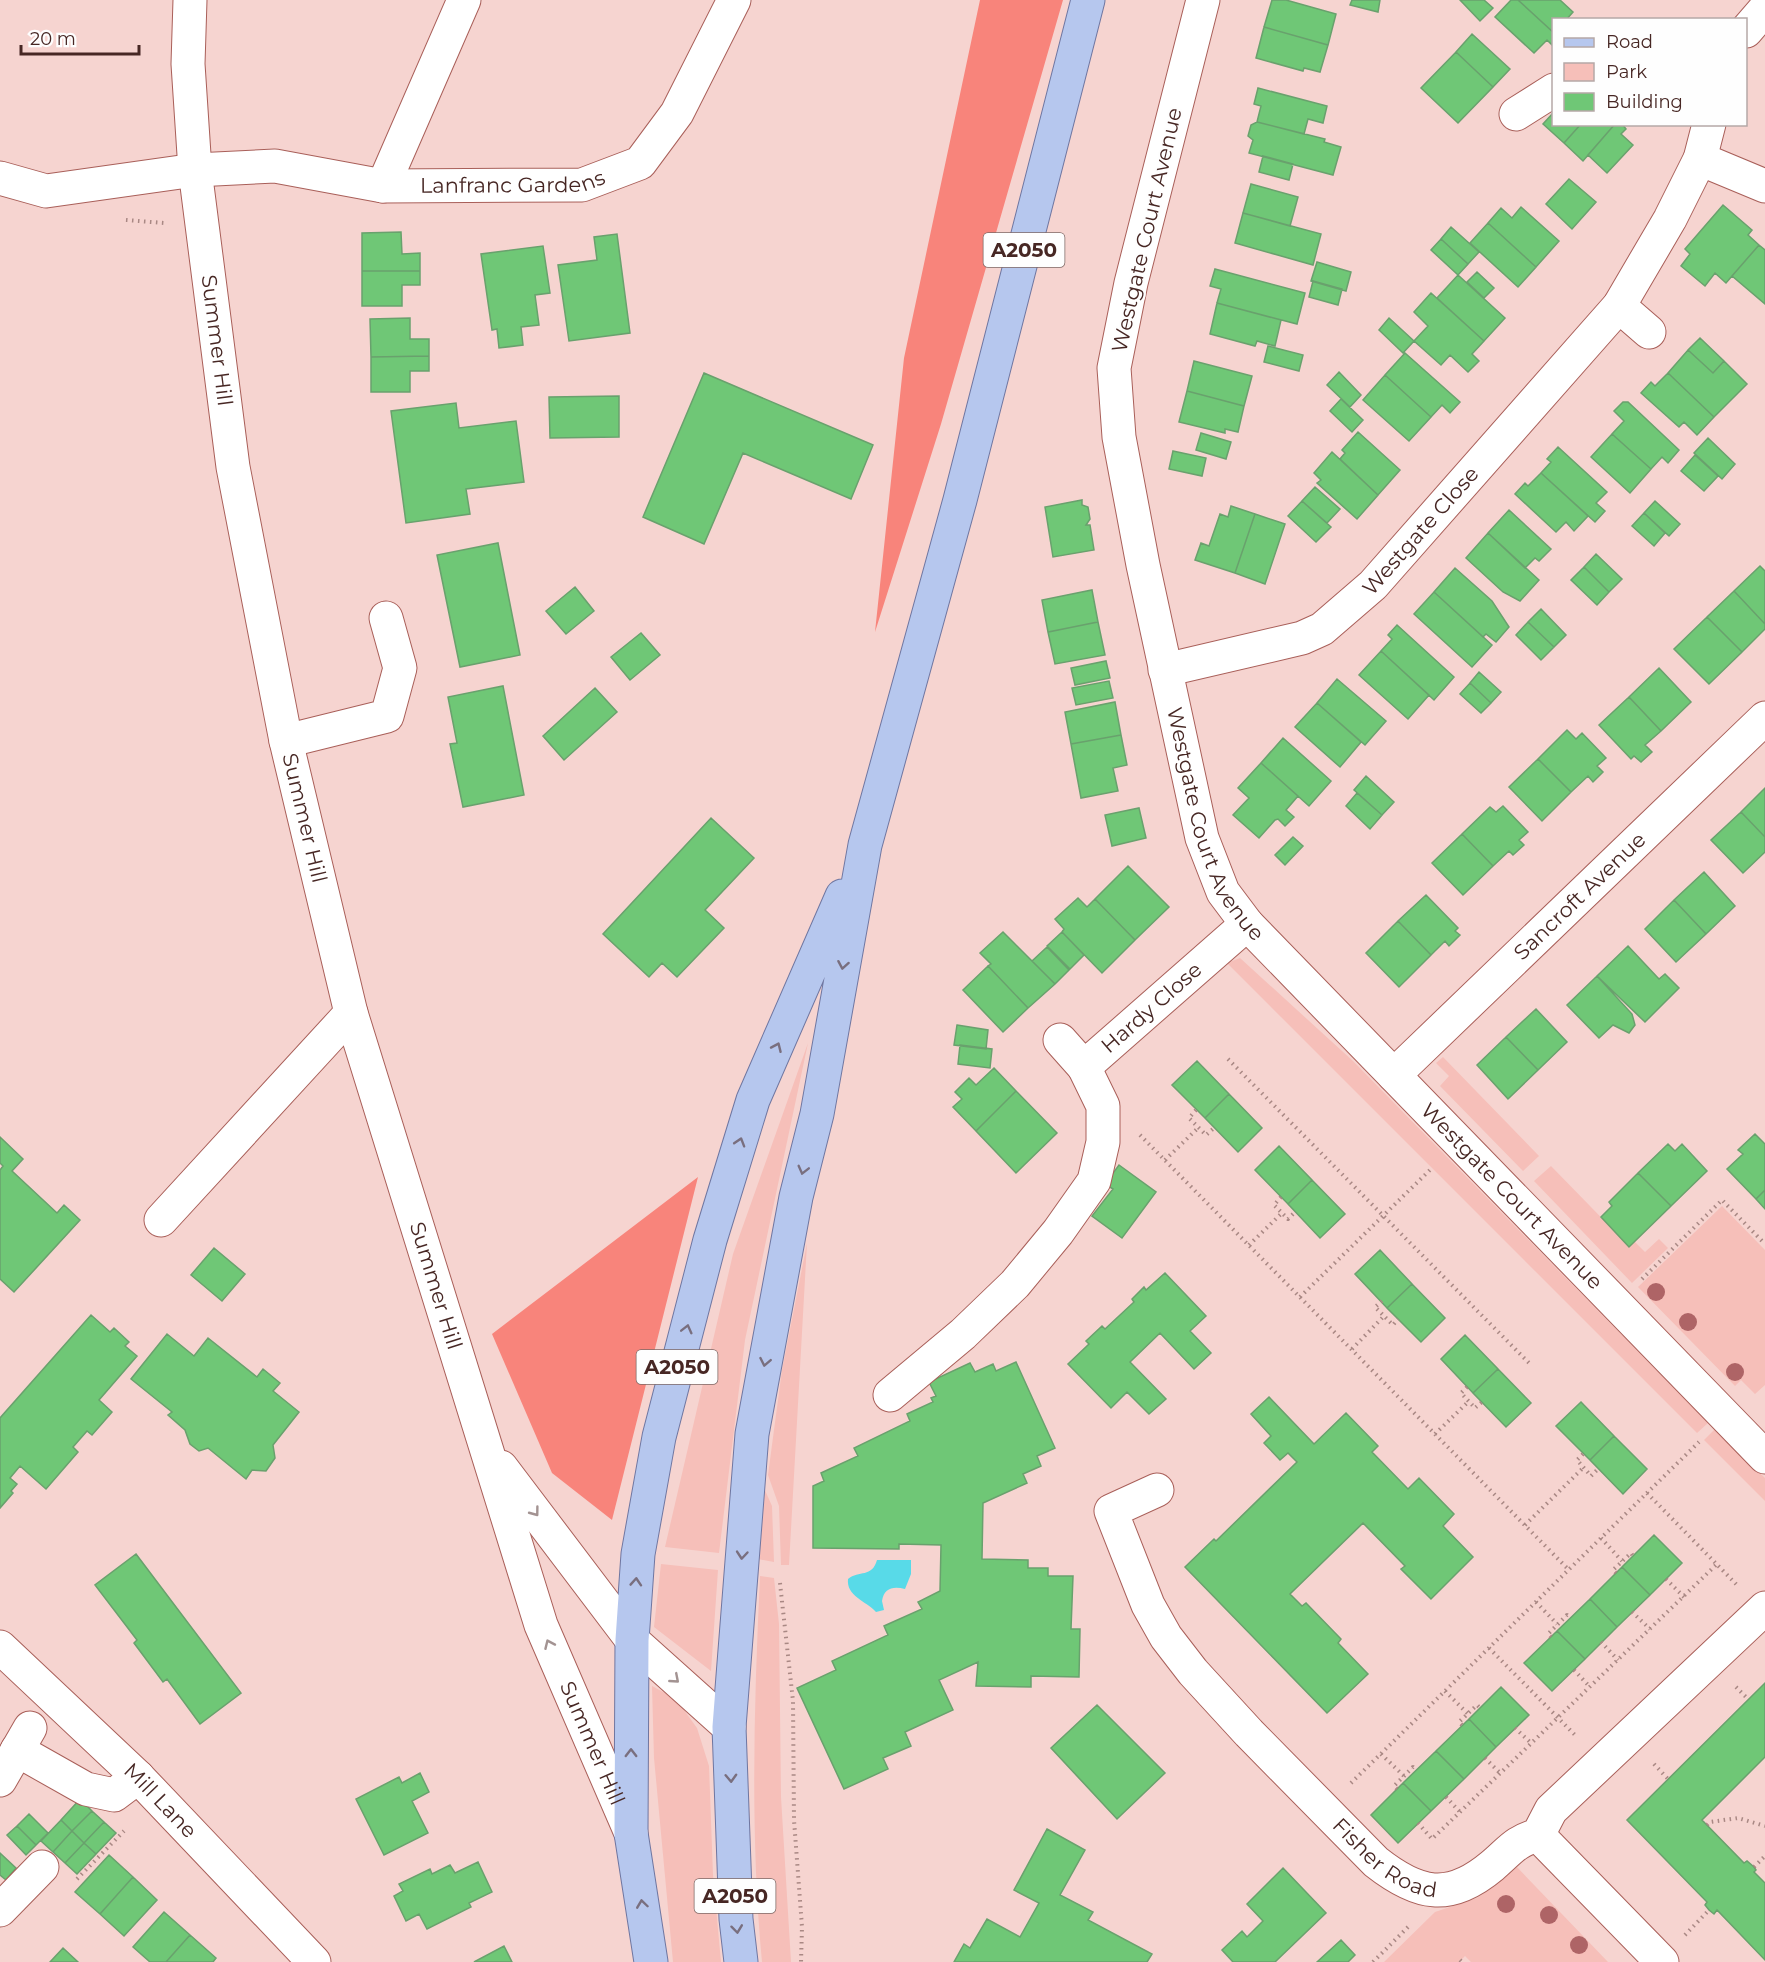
<svg xmlns="http://www.w3.org/2000/svg" width="1765" height="1962" font-family="Montserrat,sans-serif">
<rect width="100%" height="100%" fill="#f6d4d0"/>
<path fill="#f6bfb9" d="M1240 958 1353 1061 1708 1423 1697 1433 1227 963Z
M808 1043 745 1340 719 1553 665 1547 733 1254Z
M1443 1057 1539 1156 1523 1171 1440 1086 1449 1076 1436 1063Z
M1551 1166 1629 1246 1634 1241 1645 1252 1659 1239 1668 1248 1632 1283 1534 1181Z
M1722 1206 1765 1250V1385L1755 1394 1741 1380 1735 1386 1638 1287Z
M807 1243 789 1565H781L779 1506 768 1475 782 1370Z
M1715 1429 1765 1478V1501L1704 1440Z
M764 1488 772 1506 774 1562 758 1559Z
M661 1564 718 1570 711 1671 654 1627Z
M760 1576 774 1578 779 1624 781 1797 791 1962H762C750 1833 754 1705 760 1576Z
M652 1686 676 1699 697 1728 709 1766 713 1875 721 1962H673L654 1758Z
M1515 1865 1608 1962H1471L1465 1956 1459 1962H1384L1435 1912 1477 1898 1495 1886Z"/>
<path fill="#f8847b" d="M980 0H1063L941 424 875 632 904 358Z
M698 1177 612 1520 552 1473 492 1334Z"/>
<path fill="#58dae8" d="M877 1560H911V1574L905 1589C893 1586 884 1588 882 1601L884 1610 876 1612C866 1601 846 1596 848 1579 859 1570 872 1578 877 1560Z"/>
<path fill="#6fc776" stroke="#69a16d" stroke-width="1.5" d="M1272 0H1286L1336 14 1328 45 1264 27Z
M1352 0H1380L1378 12 1350 5Z
M1460 0H1484L1493 8 1480 21Z
M1511 0H1518L1554 33 1552 45 1547 40 1534 53 1495 17Z
M1518 0H1560L1573 12 1566 20H1554V33Z
M1264 27 1328 45 1320 72 1304 68 1303 71 1256 58Z
M1472 34 1510 69 1493 87 1456 52Z
M1456 52 1493 87 1458 123 1421 88Z
M1258 88 1327 106 1323 123 1308 119 1304 134 1257 122 1261 106 1254 104Z
M1554 112V124H1581L1564 143 1543 124Z
M1257 122 1325 139 1324 142 1341 147 1333 175 1249 153 1253 140 1248 136 1251 125Z
M1581 124H1615L1583 161 1564 143Z
M1615 124H1622L1626 129 1621 134 1633 145 1607 173 1588 155Z
M1263 156 1293 164 1289 180 1259 172Z
M1569 179 1596 202 1572 229 1546 204Z
M1251 184 1298 197 1290 226 1243 213Z
M1723 205 1752 230 1748 235 1759 245 1726 283 1715 273 1705 286 1681 266 1690 254 1685 249Z
M1521 207 1559 241 1536 267 1488 223 1501 208 1512 218Z
M1243 213 1321 234 1313 265 1235 243Z
M1488 223 1536 267 1518 287 1470 243Z
M1451 227 1479 252 1468 264 1441 239Z
M401 232 402 254 420 253V271H362V233Z
M617 234 630 333 569 341 558 265 597 260 594 237Z
M1441 239 1468 264 1458 275 1431 250Z
M1759 245 1765 250V304L1732 276Z
M543 246 550 293 535 295 539 325 521 327 523 345 499 348 497 329 492 330 481 254Z
M1317 262 1351 272 1346 291 1311 281Z
M1215 269 1305 293 1297 324 1217 303 1221 289 1210 286Z
M362 271H420V285H402V306H362Z
M1477 272 1494 288 1484 298 1467 282Z
M1458 275 1505 318 1484 341 1437 298Z
M1313 281 1342 289 1338 305 1309 297Z
M1431 293 1484 341 1472 354 1479 361 1468 372 1450 355 1441 365 1414 341 1428 326 1414 312Z
M1217 303 1281 320 1275 346 1257 341 1255 346 1210 334Z
M410 318V339H429V356L371 357 370 319Z
M1389 318 1414 341 1403 353 1379 330Z
M1700 338 1724 361 1713 373 1688 350Z
M1268 346 1303 355 1299 371 1264 362Z
M1688 350 1713 373 1724 361 1747 384 1714 417 1668 373Z
M1405 353 1460 402 1450 413 1442 405 1431 417 1385 375Z
M429 356V371H410V392H371V357Z
M1194 361 1252 376 1244 406 1187 391Z
M1339 372 1361 395 1350 407 1327 385Z
M704 373 873 445 851 499 743 453 704 544 643 517Z
M1668 373 1714 417 1697 435 1684 422 1679 427 1641 393 1651 382 1655 386Z
M1385 375 1431 417 1409 441 1363 400Z
M1187 391 1244 406 1238 432 1225 429V433L1179 422Z
M619 396V437L550 438 549 397Z
M1341 399 1363 420 1352 432 1330 411Z
M1623 402H1628L1679 450 1668 463 1662 457 1651 469 1612 434 1624 421 1614 411Z
M456 403 459 428 516 421 524 482 466 489 470 514 406 523 391 411Z
M1358 432 1400 470 1378 495 1340 459 1345 453 1342 450Z
M1201 433 1231 442 1226 459 1196 450Z
M1612 434 1651 469 1630 493 1591 457Z
M1708 438 1735 464 1722 479 1694 453Z
M1558 447 1607 492 1596 503 1605 511 1595 522 1541 473 1551 462 1547 459Z
M1173 451 1206 458 1202 476 1169 469Z
M1332 452 1378 495 1357 519 1317 483 1321 480 1314 473Z
M1695 455 1718 476 1704 491 1681 471Z
M1541 473 1588 516 1574 531 1566 522 1556 532 1515 494 1525 483 1528 486Z
M1315 487 1340 509 1327 523 1302 501Z
M1082 500V505L1088 507 1090 519 1086 525H1090L1094 550 1053 557 1045 507Z
M1302 501 1331 527 1316 542 1288 516Z
M1655 501 1680 524 1669 536 1644 513Z
M1231 506 1255 514 1235 573 1195 560 1201 543 1209 546 1220 514 1228 517Z
M1509 510 1551 549 1539 561 1535 558 1525 568 1488 533Z
M1644 513 1665 533 1654 546 1632 526Z
M1255 514 1285 524 1265 584 1235 573Z
M1488 533 1539 580 1520 601 1503 592 1466 558Z
M498 543 520 655 460 667 437 555Z
M1596 554 1622 579 1609 592 1584 567Z
M1760 566 1765 571V624L1734 591Z
M1584 567 1609 592 1597 605 1571 580Z
M1455 568 1492 601 1509 627 1496 642 1486 634 1483 637 1434 592Z
M575 587 594 611 566 634 546 611Z
M1092 590 1098 622 1048 632 1042 600Z
M1734 591 1765 624V629L1742 652 1707 617Z
M1434 592 1492 645 1472 667 1414 614Z
M1541 609 1566 635 1554 647 1528 622Z
M1707 617 1742 652 1709 684 1674 649Z
M1098 622 1105 655 1055 664 1048 632Z
M1528 622 1554 647 1541 660 1516 635Z
M1397 625 1454 677 1434 700 1381 651 1392 639 1388 635Z
M641 633 660 655 630 680 611 657Z
M1381 651 1429 695 1408 719 1359 675Z
M1106 661 1110 678 1075 685 1071 668Z
M1659 668 1691 702 1661 731 1629 697Z
M1479 672 1501 692 1491 703 1470 683Z
M1337 679 1386 721 1365 745 1317 703Z
M1109 681 1113 698 1076 705 1072 688Z
M1470 683 1491 703 1481 713 1460 694Z
M503 686 524 795 463 807 450 744 457 743 448 697Z
M595 688 617 712 564 760 543 736Z
M1629 697 1661 731 1645 745 1652 752 1641 762 1634 756 1631 759 1599 725Z
M1115 702 1121 735 1071 744 1065 712Z
M1317 703 1361 742 1340 767 1295 727Z
M1567 730 1576 739 1582 733 1606 758 1597 766 1603 772 1593 782 1588 776 1571 792 1538 759Z
M1121 735 1127 765 1113 768 1118 791 1081 798 1071 744Z
M1283 738 1331 781 1309 806 1261 763Z
M1538 759 1571 792 1542 821 1509 787Z
M1261 763 1298 796 1286 810 1294 817 1285 826 1278 819 1275 820 1259 838 1233 815 1249 798 1238 788Z
M1366 776 1394 802 1382 815 1354 790Z
M1765 788V837L1741 812Z
M1357 793 1382 815 1370 829 1346 806Z
M1503 806 1528 832 1519 840 1524 845 1513 855 1509 851 1493 866 1462 834 1490 807 1496 812Z
M1139 808 1146 838 1112 846 1105 815Z
M1741 812 1765 837V852L1743 873 1711 840Z
M711 818 754 858 705 910 724 928 677 977 662 963 649 977 603 934Z
M1462 834 1493 866 1463 895 1432 863Z
M1293 837 1303 846 1285 865 1275 855Z
M1128 866 1169 907 1135 940 1095 899Z
M1704 872 1735 906 1706 934 1674 900Z
M1426 895 1458 928 1455 931 1460 935 1449 946 1445 941 1431 955 1398 921Z
M1078 898 1087 907 1095 899 1135 940 1102 973 1062 932 1064 929 1055 919Z
M1674 900 1706 934 1676 962 1645 929Z
M1398 921 1431 955 1399 987 1366 953Z
M1003 932 1055 984 1028 1008 988 966 991 964 980 953Z
M1062 932 1084 955 1070 969 1047 946Z
M1628 946 1659 979 1665 974 1679 988 1645 1022 1597 976Z
M1047 947 1069 970 1055 984 1032 961Z
M988 966 1028 1008 1003 1032 963 990Z
M1597 976 1632 1014 1635 1025 1629 1033 1613 1025 1599 1038 1567 1005Z
M1536 1009 1567 1042 1538 1070 1506 1037Z
M957 1025 988 1030 986 1049 954 1045Z
M1506 1037 1538 1070 1508 1099 1477 1065Z
M960 1045 992 1049 990 1068 958 1064Z
M1197 1061 1229 1094 1205 1118 1172 1085Z
M994 1068 1016 1091 976 1131 953 1107 962 1099 955 1092 969 1078 976 1085Z
M1016 1091 1057 1133 1016 1173 976 1131Z
M1229 1094 1262 1128 1238 1152 1205 1118Z
M1755 1134 1765 1144V1190L1756 1199 1727 1169 1743 1154 1738 1150Z
M0 1137 23 1159 12 1171 57 1213 64 1205 80 1220 14 1292 0 1279V1170L3 1166 0 1163Z
M1668 1144 1675 1151 1682 1144 1707 1171 1671 1206 1638 1173Z
M1279 1146 1312 1180 1288 1204 1255 1170Z
M1119 1165 1156 1192 1122 1238 1092 1216 1113 1189 1105 1184Z
M1638 1173 1671 1206 1629 1247 1601 1217 1612 1206 1609 1202Z
M1312 1180 1345 1214 1320 1238 1288 1204Z
M1765 1190V1209L1756 1199Z
M214 1248 245 1274 222 1301 191 1275Z
M1380 1250 1412 1284 1387 1308 1355 1274Z
M1165 1273 1206 1316 1190 1331 1211 1353 1194 1369 1160 1333 1130 1362 1166 1399 1149 1414 1127 1392 1111 1408 1068 1364 1089 1344 1086 1341 1102 1326 1105 1329 1134 1302 1132 1299 1144 1287 1146 1290Z
M1412 1284 1445 1318 1421 1342 1387 1308Z
M91 1315 110 1332 114 1328 129 1342 125 1346 137 1356 99 1400 112 1412 92 1435 87 1431 73 1447 78 1452 46 1489 20 1466 10 1478 17 1484 11 1491 13 1493 0 1508V1418Z
M167 1334 194 1356 208 1338 257 1377 263 1369 280 1383 273 1391 299 1412 273 1445 275 1458 266 1471 252 1470 246 1479 208 1448 199 1451 190 1444 185 1430 168 1415 172 1412 131 1379Z
M1465 1335 1498 1369 1473 1393 1441 1359Z
M1016 1362 1055 1448 1037 1456 1041 1466 1023 1474 1027 1483 983 1503 982 1559 1028 1560V1568H1048V1576H1073L1071 1629H1080L1079 1677 1031 1676V1687L976 1686 978 1662 939 1680 953 1710 905 1732 911 1746 883 1758 888 1769 844 1789 797 1688 836 1670 832 1661 888 1635 884 1626 922 1609 918 1602 940 1591 941 1545 899 1544V1549L813 1548V1486L824 1481 821 1473 858 1456 854 1448 910 1421 907 1414 933 1402 931 1398 936 1396 929 1382 970 1363 975 1372 993 1364 996 1371Z
M1498 1369 1531 1403 1506 1427 1473 1393Z
M1269 1397 1314 1444 1346 1413 1378 1446 1372 1452 1408 1489 1419 1478 1454 1514 1443 1526 1473 1557 1431 1599 1401 1569 1405 1566 1363 1523 1290 1594 1302 1606 1306 1603 1341 1639 1338 1643 1368 1674 1327 1713 1185 1567 1214 1539 1216 1541 1297 1462 1288 1453 1280 1460 1264 1443 1271 1436 1251 1414Z
M1581 1402 1614 1436 1590 1460 1556 1426Z
M1614 1436 1647 1469 1623 1494 1590 1460Z
M1654 1535 1682 1563 1650 1595 1622 1567Z
M136 1554 241 1693 200 1724 167 1679 163 1682 134 1643 137 1640 95 1585Z
M1622 1567 1650 1595 1617 1627 1590 1599Z
M1590 1599 1617 1627 1585 1659 1557 1631Z
M1557 1631 1585 1659 1552 1691 1524 1663Z
M1765 1683V1757L1702 1820 1744 1863 1747 1861 1754 1867 1756 1870 1754 1872 1765 1883V1960L1717 1910 1714 1914 1709 1910 1705 1905 1707 1902 1627 1820Z
M1501 1687 1529 1715 1496 1747 1469 1719Z
M1097 1705 1165 1773 1117 1819 1051 1748Z
M1469 1719 1496 1747 1464 1779 1436 1751Z
M1436 1751 1464 1779 1431 1811 1403 1783Z
M420 1773 429 1792 412 1801 428 1833 384 1855 356 1799 399 1777 402 1783Z
M1403 1783 1431 1811 1398 1843 1371 1815Z
M80 1799 92 1811 72 1831 61 1820Z
M92 1811 104 1822 84 1843 72 1831Z
M29 1814 48 1833 36 1845 17 1826Z
M61 1820 72 1831 53 1852 41 1841Z
M104 1822 116 1833 96 1854 84 1843Z
M17 1826 36 1845 26 1855 7 1835Z
M1047 1829 1085 1850 1060 1895 1093 1912 1088 1920 1152 1954 1147 1962H954L964 1944 970 1948 987 1919 1020 1937 1039 1903 1014 1890Z
M72 1831 84 1843 65 1863 53 1852Z
M84 1843 96 1854 77 1874 65 1863Z
M0 1853 16 1868 6 1880 0 1875Z
M109 1855 133 1877 100 1914 75 1892Z
M478 1862 492 1892 469 1903 471 1907 427 1929 419 1914 406 1921 394 1896 403 1891 399 1884 430 1869 432 1874 450 1865 455 1873Z
M1283 1868 1326 1913 1275 1962H1233L1222 1950 1242 1931 1247 1937 1263 1921 1247 1904Z
M133 1877 157 1900 124 1936 100 1914Z
M164 1912 190 1935 166 1962H150L133 1947Z
M190 1935 216 1958 213 1962H166Z
M1341 1940 1355 1955 1348 1962H1317Z
M504 1946 512 1962H474Z
M63 1948 78 1962H50Z"/>
<g fill="none" stroke-linecap="round" stroke-linejoin="round">
<g stroke="#a95f59" stroke-width="35">
<g id="minor">
<path id="s1" d="M190 0 188 64 195 170 233 467 286 741 351 1013 541 1625 631 1833"/>
<path id="s2" d="M1203 0 1131 283 1114 368 1119 437 1143 565 1202 838 1223 892 1247 924 1765 1457"/>
<path d="M1746 31 1765 9"/>
<path d="M1516 114 1554 90"/>
<path d="M1700 159 1765 186"/>
<path id="s3" d="M0 178 46 191 195 170 275 166 383 186 582 185 640 163 677 113 734 0"/>
<path d="M383 186 464 0"/>
<path d="M1619 306 1649 332"/>
<path id="s4" d="M1165 670 1302 638 1322 629 1373 585 1619 306 1670 219 1700 159 1709 124"/>
<path d="M286 741 387 716 400 668 386 618"/>
<path id="s5" d="M1060 1040 1084 1067 1247 924"/>
<path id="s6" d="M1394 1075 1765 718"/>
<path d="M161 1220 351 1013"/>
<path d="M890 1395 963 1334 1015 1284 1058 1232 1094 1181 1103 1142V1106L1084 1067"/>
<path d="M501 1467 632 1640 729 1727"/>
<path id="s7" d="M1157 1490 1111 1511 1148 1605 1166 1637 1193 1672 1249 1733 1376 1862C1418 1895 1449 1902 1492 1866 1511 1850 1514 1842 1538 1835L1551 1810 1765 1608"/>
<path id="s8" d="M0 1647 138 1777 314 1962"/>
<path d="M17 1750 86 1789 114 1795 138 1777"/>
<path d="M0 1780 30 1728"/>
<path d="M1538 1835 1662 1962"/>
<path d="M0 1910 42 1867"/>
</g>
</g>
<g stroke="#6f76a0" stroke-width="35">
<path id="major" d="M651 1962 631 1833 632 1640 638 1554 659 1437 710 1240 753 1100 842 896
M741 1962 736 1919 729 1727 752 1434 796 1197 817 1114 865 845 960 500 1088 0"/>
</g>
<path stroke="#a98884" stroke-width="4" stroke-dasharray="1.5 4.5" stroke-linecap="butt" d="M126 220 164 223
M1228 1059 1531 1365
M1196 1110 1189 1118 1206 1135 1214 1128
M1140 1135 1569 1570
M1165 1160 1199 1127
M1281 1197 1274 1205 1288 1219 1295 1212
M1249 1245 1282 1213
M1642 1279 1722 1200 1765 1244
M1300 1297 1432 1168
M1382 1301 1375 1307 1393 1325 1398 1319
M1352 1349 1384 1316
M1467 1387 1461 1393 1475 1408 1482 1402
M1435 1434 1469 1401
M1583 1454 1577 1460 1591 1476 1598 1469
M1647 1493 1737 1585
M1525 1525 1584 1467
M1601 1538 1622 1561
M1616 1573 1613 1570 1631 1553 1633 1556
M1666 1579 1684 1597
M780 1583 793 1701 794 1820 802 1927 801 1962
M1536 1602 1557 1624
M1632 1612 1650 1629
M1551 1637 1548 1634 1567 1615 1570 1618
M1601 1642 1618 1660
M1489 1648 1577 1737
M1574 1670 1590 1687
M1736 1687 1748 1699
M1445 1691 1468 1714
M1462 1725 1459 1722 1477 1705 1480 1708
M1515 1728 1531 1743
M1381 1754 1404 1776
M1485 1758 1500 1773
M1654 1764 1668 1779
M1351 1783 1699 1442
M1397 1789 1394 1786 1413 1767 1416 1770
M1446 1797 1460 1812
M1418 1823 1432 1839 1717 1564
M1707 1825 1710 1822 1738 1818 1765 1826
M1754 1867 1765 1856
M77 1879 124 1831
M1685 1935 1709 1910
M1460 1960 1462 1962
M1373 1962 1411 1924"/>
<use href="#minor" stroke="#fff" stroke-width="33"/>
<use href="#major" stroke="#b6c7ee" stroke-width="33"/>
</g>
<g fill="#ae6466">
<circle cx="1656" cy="1292" r="9"/>
<circle cx="1688" cy="1322" r="9"/>
<circle cx="1735" cy="1372" r="9"/>
<circle cx="1506" cy="1904" r="9"/>
<circle cx="1549" cy="1915" r="9"/>
<circle cx="1579" cy="1945" r="9"/>
</g>
<defs><path id="oneway-chevron" d="M-2-3.5L2.5 0L-2 3.5" fill="none" stroke-width="1.6" stroke-linecap="round" stroke-linejoin="round" transform="scale(1.5)"/></defs>
<g stroke="#796f7f">
<use href="#oneway-chevron" transform="translate(843 965) rotate(100)"/>
<use href="#oneway-chevron" transform="translate(777 1047) rotate(-66)"/>
<use href="#oneway-chevron" transform="translate(740 1142) rotate(-73)"/>
<use href="#oneway-chevron" transform="translate(803 1170) rotate(104)"/>
<use href="#oneway-chevron" transform="translate(687 1329) rotate(-76)"/>
<use href="#oneway-chevron" transform="translate(765 1362) rotate(101)"/>
<use href="#oneway-chevron" transform="translate(742 1555) rotate(95)"/>
<use href="#oneway-chevron" transform="translate(636 1582) rotate(-86)"/>
<use href="#oneway-chevron" transform="translate(631 1753) rotate(-90)"/>
<use href="#oneway-chevron" transform="translate(731 1778) rotate(88)"/>
<use href="#oneway-chevron" transform="translate(642 1904) rotate(-98)"/>
<use href="#oneway-chevron" transform="translate(737 1929) rotate(83)"/>
</g>
<g stroke="#a39392">
<use href="#oneway-chevron" transform="translate(535 1512) rotate(53)"/>
<use href="#oneway-chevron" transform="translate(549 1644) rotate(-114)"/>
<use href="#oneway-chevron" transform="translate(675 1679) rotate(41)"/>
</g>
<g text-anchor="middle" stroke-width="4.5" stroke-linejoin="round" paint-order="stroke">
<g fill="#fefefe" stroke="#7e6865" stroke-width="1.5">
<rect x="983.5" y="233" width="81" height="34" rx="4.5"/>
<rect x="636.5" y="1350" width="81" height="34" rx="4.5"/>
<rect x="694.5" y="1879" width="81" height="34" rx="4.5"/>
</g>
<g font-size="20" font-weight="bold" fill="#472724">
<text x="1024" y="257">A2050</text>
<text x="677" y="1374">A2050</text>
<text x="735" y="1903">A2050</text>
</g>
<g font-size="21" fill="#472724" stroke="#fefefe">
<text dy="7" stroke="none"><textPath href="#s3" startOffset="518">Lanfranc Gardens</textPath></text>
<text transform="translate(1147 230) rotate(-77)" y="7">Westgate Court Avenue</text>
<text dy="7" stroke="none"><textPath href="#s1" startOffset="342">Summer Hill</textPath></text>
<text dy="7" stroke="none"><textPath href="#s4" startOffset="302">Westgate Close</textPath></text>
<text dy="7" stroke="none"><textPath href="#s1" startOffset="828">Summer Hill</textPath></text>
<text dy="7" stroke="none"><textPath href="#s2" startOffset="849">Westgate Court Avenue</textPath></text>
<text dy="7" stroke="none"><textPath href="#s6" startOffset="258">Sancroft Avenue</textPath></text>
<text dy="7" stroke="none"><textPath href="#s5" startOffset="126">Hardy Close</textPath></text>
<text dy="7" stroke="none"><textPath href="#s2" startOffset="1335">Westgate Court Avenue</textPath></text>
<text dy="7" stroke="none"><textPath href="#s1" startOffset="1314">Summer Hill</textPath></text>
<text dy="7" stroke="none"><textPath href="#s1" startOffset="1798">Summer Hill</textPath></text>
<text dy="7" stroke="none"><textPath href="#s8" startOffset="222">Mill Lane</textPath></text>
<text dy="7" stroke="none"><textPath href="#s7" startOffset="502">Fisher Road</textPath></text>
</g>
</g>
<rect x="1552" y="18" width="195" height="108" fill="#fefefe" stroke="#b5a8a7" stroke-width="1.5"/>
<rect x="1564" y="38" width="30" height="9" fill="#b6c7ee" stroke="#b5a8a7" stroke-width="1.5"/>
<text x="1606" y="48" font-size="18" fill="#472724">Road</text>
<rect x="1564" y="63" width="30" height="18" fill="#f6bfb9" stroke="#b5a8a7" stroke-width="1.5"/>
<text x="1606" y="78" font-size="18" fill="#472724">Park</text>
<rect x="1564" y="93" width="30" height="18" fill="#6fc776" stroke="#b5a8a7" stroke-width="1.5"/>
<text x="1606" y="108" font-size="18" fill="#472724">Building</text>
<path d="M21 45v9h118v-9" fill="none" stroke="#472724" stroke-width="3"/>
<text x="30" y="45" font-size="18" fill="#472724" stroke="#fefefe" stroke-width="4.5" paint-order="stroke">20 m</text>
</svg>
